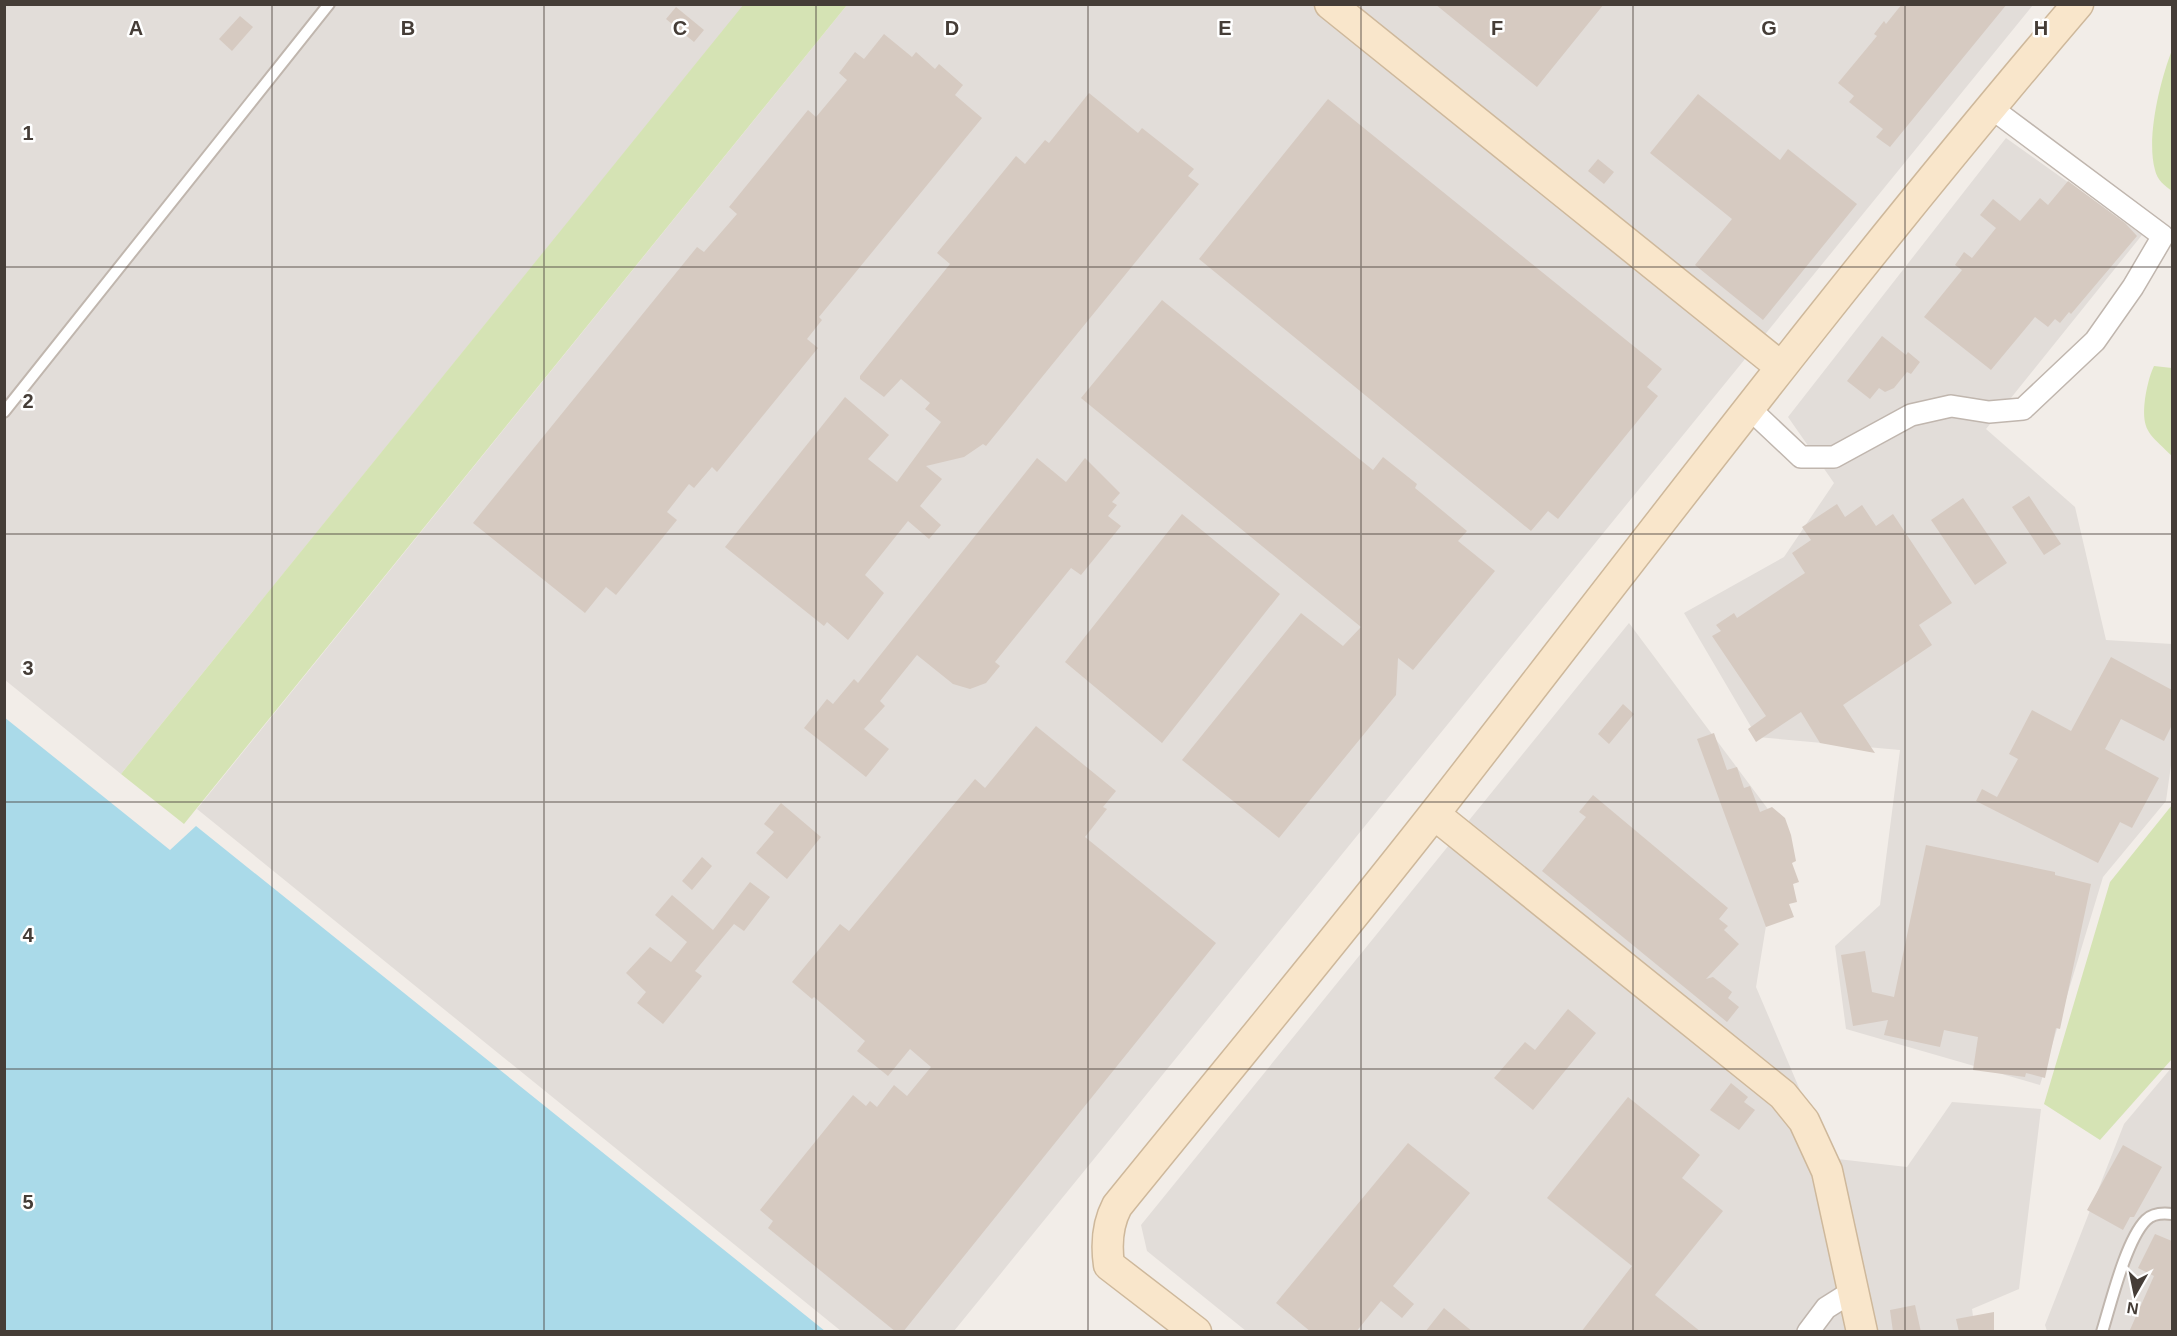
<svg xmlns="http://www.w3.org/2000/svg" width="2177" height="1336" font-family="Arial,sans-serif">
<rect width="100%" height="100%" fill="#f2ede8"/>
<path fill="#e2ddd9" d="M4 5H744L121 774 5 680Z
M847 5H2033L954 1331H841L197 809Z
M2006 138 2142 235 1986 429 2075 507 2106 640 2172 644V758L2166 801 2103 877 2040 1085 1846 1029 1835 946 1880 905 1900 750 1757 737 1684 613 1784 557 1834 483 1788 417Z
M1629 623 1782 828 1756 987 1829 1158 1907 1167 1952 1102 2041 1109 2019 1289 1972 1309 1975 1331H1246L1147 1251 1141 1225Z
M2172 1067V1331H2047L2045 1325 2124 1124Z"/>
<path fill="#d5e3b4" d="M744 4 847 5 184 824 121 774Z
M2172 50V191C2165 186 2157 180 2155 170 2146 138 2160 81 2172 50Z
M2154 366 2172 368V456C2150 434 2141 432 2145 399 2147 387 2149 377 2154 366Z
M2172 805V1059L2100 1140 2044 1104 2110 882Z"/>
<path fill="#aadae9" d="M4 717 170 850 196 826 825 1331H5Z"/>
<path fill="#d6cac1" d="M1435 4H1604L1537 87Z
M1902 4H2007L1890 147 1876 137 1883 129 1849 102 1854 96 1838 83 1877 36 1874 34 1884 21 1886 24Z
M676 7 704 30 694 42 666 19Z
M240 16 253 27 232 51 219 39Z
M884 34 912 57 916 52 935 69 939 64 963 85 955 95 982 118 819 317 822 320 807 339 818 348 717 472 712 467 694 488 689 484 667 512 677 520 616 595 606 587 585 613 473 523 697 247 704 252 737 214 729 207 808 110 816 117 847 80 839 73 855 52 864 59Z
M1089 93 1138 133 1142 128 1194 169 1188 176 1199 184 986 446 983 444 964 457 926 466 942 479 920 506 941 525 929 539 908 521 865 575 884 593 848 640 827 622 824 626 725 547 845 397 889 435 868 459 897 482 941 422 925 409 930 403 901 379 884 397 860 379V376L950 264 937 253 1016 156 1025 164 1045 140 1049 143Z
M1698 94 1780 160 1788 149 1857 204 1763 320 1695 265 1732 219 1650 153Z
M1328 99 1662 369 1647 387 1658 396 1558 519 1548 511 1531 531 1199 259Z
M1598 159 1614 172 1604 184 1588 171Z
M2068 181 2125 223 2137 236 2071 314 2069 312 2060 323 2055 319 2048 327 2035 317 1991 370 1924 317 1962 270 1955 265 1964 252 1972 258 1996 228 1980 215 1993 199 2020 221 2040 198 2048 205Z
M1162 300 1373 470 1383 457 1417 484 1415 488 1467 531 1458 541 1495 571 1413 670 1398 658 1396 695 1279 838 1182 760 1301 613 1343 646 1361 627 1081 398Z
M1882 336 1906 355 1908 352 1920 362 1911 374 1907 372 1894 388 1885 392 1879 388 1870 399 1847 381Z
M1037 458 1066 482 1085 458 1120 493 1112 502 1117 505 1108 516 1121 526 1081 575 1071 568 995 662 1000 666 986 683 970 689 953 684 917 655 880 701 885 706 864 729 889 749 866 777 804 728 827 699 833 704 854 679 858 683Z
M2029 496 2061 544 2044 555 2012 507Z
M1963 498 2007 563 1975 585 1931 520Z
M1837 504 1845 517 1862 505 1876 526 1893 514 1952 603 1919 625 1932 645 1843 705 1875 753 1820 743 1801 712 1756 742 1748 729 1766 716 1712 636 1721 631 1716 625 1734 613 1737 618 1805 573 1792 553 1811 540 1802 527Z
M1182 514 1280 594 1162 743 1065 662Z
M2111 657 2172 690V725L2164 741 2121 719 2105 749 2159 778 2132 828 2120 822 2098 863 1976 801 1982 789 1997 797 2018 759 2009 754 2032 710 2071 731Z
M1623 704 1634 714 1609 744 1598 734Z
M1036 726 1116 791 1103 807 1107 809 1085 837 1216 943 903 1332H896L768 1228 773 1221 760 1210 853 1095 866 1106 870 1101 877 1107 894 1085 907 1096 931 1067 910 1049 888 1076 857 1051 865 1041 814 997 812 999 792 982 840 924 849 931 975 779 985 788Z
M1714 733 1727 770 1737 767 1744 788 1750 786 1760 812 1772 807 1785 818 1791 835 1796 861 1792 863 1799 882 1793 884 1797 902 1789 904 1794 917 1766 927 1697 739Z
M1593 795 1728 908 1719 919 1728 926 1724 930 1739 944 1706 979 1713 977 1732 992 1728 998 1739 1007 1727 1022 1542 871 1586 817 1579 812Z
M781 803 821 837 787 879 756 853 774 832 764 824Z
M1926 845 2055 872V875L2091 884 2060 1029 2056 1028 2045 1078 2026 1073 2025 1077 1973 1070 1978 1037 1944 1030 1940 1047 1884 1035 1888 1020 1853 1026 1841 955 1865 951 1872 992 1894 997Z
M702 857 712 866 692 890 682 881Z
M750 882 770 897 744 931 734 924 695 971 702 976 663 1024 637 1003 646 992 626 973 650 947 671 962 687 942 655 915 672 895 713 930Z
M1568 1009 1596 1033 1533 1110 1494 1078 1525 1042 1535 1050Z
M1731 1083 1748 1097 1744 1102 1755 1110 1739 1130 1710 1110Z
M1628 1097 1700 1155 1682 1178 1723 1211 1655 1295 1701 1332H1581L1632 1266 1547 1198Z
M1408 1143 1470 1193 1393 1286 1414 1304 1402 1318 1381 1301 1356 1332H1311L1276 1303Z
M2123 1145 2162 1167 2134 1217H2130L2123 1230 2087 1210Z
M2155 1234 2172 1241V1332H2129L2154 1276 2138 1268Z
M1915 1305 1921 1332H1893L1890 1310Z
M1444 1308 1473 1332H1425Z
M1994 1312V1332H1959L1956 1319Z"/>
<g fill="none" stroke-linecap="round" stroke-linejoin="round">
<g stroke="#c0b6ae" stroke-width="14">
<path id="lane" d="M4 412 329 4
M2102 1332C2111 1303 2126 1240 2146 1220 2153 1213 2164 1213 2172 1214"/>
</g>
<g stroke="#c0b6ae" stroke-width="24">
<path id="street" d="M1749 408 1801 457H1834L1911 415 1951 406 1989 412 2023 409 2095 341 2133 287 2163 236 1990 107
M1808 1332 1826 1308 1853 1291"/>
</g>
<g stroke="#ceb89b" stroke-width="33">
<path id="secondary" d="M1330 4 1781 367
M1434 814 1783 1095 1804 1121 1827 1171 1862 1332
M1196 1332 1109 1265C1106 1244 1107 1225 1117 1206 1224 1074 1333 943 1438 809 1648 539 1855 265 2078 4"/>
</g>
<use href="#lane" stroke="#fff" stroke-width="10"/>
<use href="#street" stroke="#fff" stroke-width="21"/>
<use href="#secondary" stroke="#f9e6cb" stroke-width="30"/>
</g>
<path fill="none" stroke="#453d37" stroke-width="1.5" stroke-opacity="0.55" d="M272 4V1332M544 4V1332M816 4V1332M1088 4V1332M1361 4V1332M1633 4V1332M1905 4V1332M4 267H2172M4 534H2172M4 802H2172M4 1069H2172"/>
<g font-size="20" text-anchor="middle" font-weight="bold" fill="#453d37" stroke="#fff" stroke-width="5" stroke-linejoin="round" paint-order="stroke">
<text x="136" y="35">A</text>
<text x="408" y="35">B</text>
<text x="680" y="35">C</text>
<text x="952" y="35">D</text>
<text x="1225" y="35">E</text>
<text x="1497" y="35">F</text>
<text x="1769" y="35">G</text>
<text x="2041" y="35">H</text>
<text x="28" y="140">1</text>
<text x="28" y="408">2</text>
<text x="28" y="675">3</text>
<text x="28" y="942">4</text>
<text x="28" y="1209">5</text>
</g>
<rect width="2177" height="1336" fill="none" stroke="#453d37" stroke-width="12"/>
<g transform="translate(2135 1294) rotate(189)" stroke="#ffffff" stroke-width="4.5" paint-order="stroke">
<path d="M0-4.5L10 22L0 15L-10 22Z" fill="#453d37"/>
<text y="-9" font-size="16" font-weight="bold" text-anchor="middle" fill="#453d37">N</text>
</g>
</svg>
